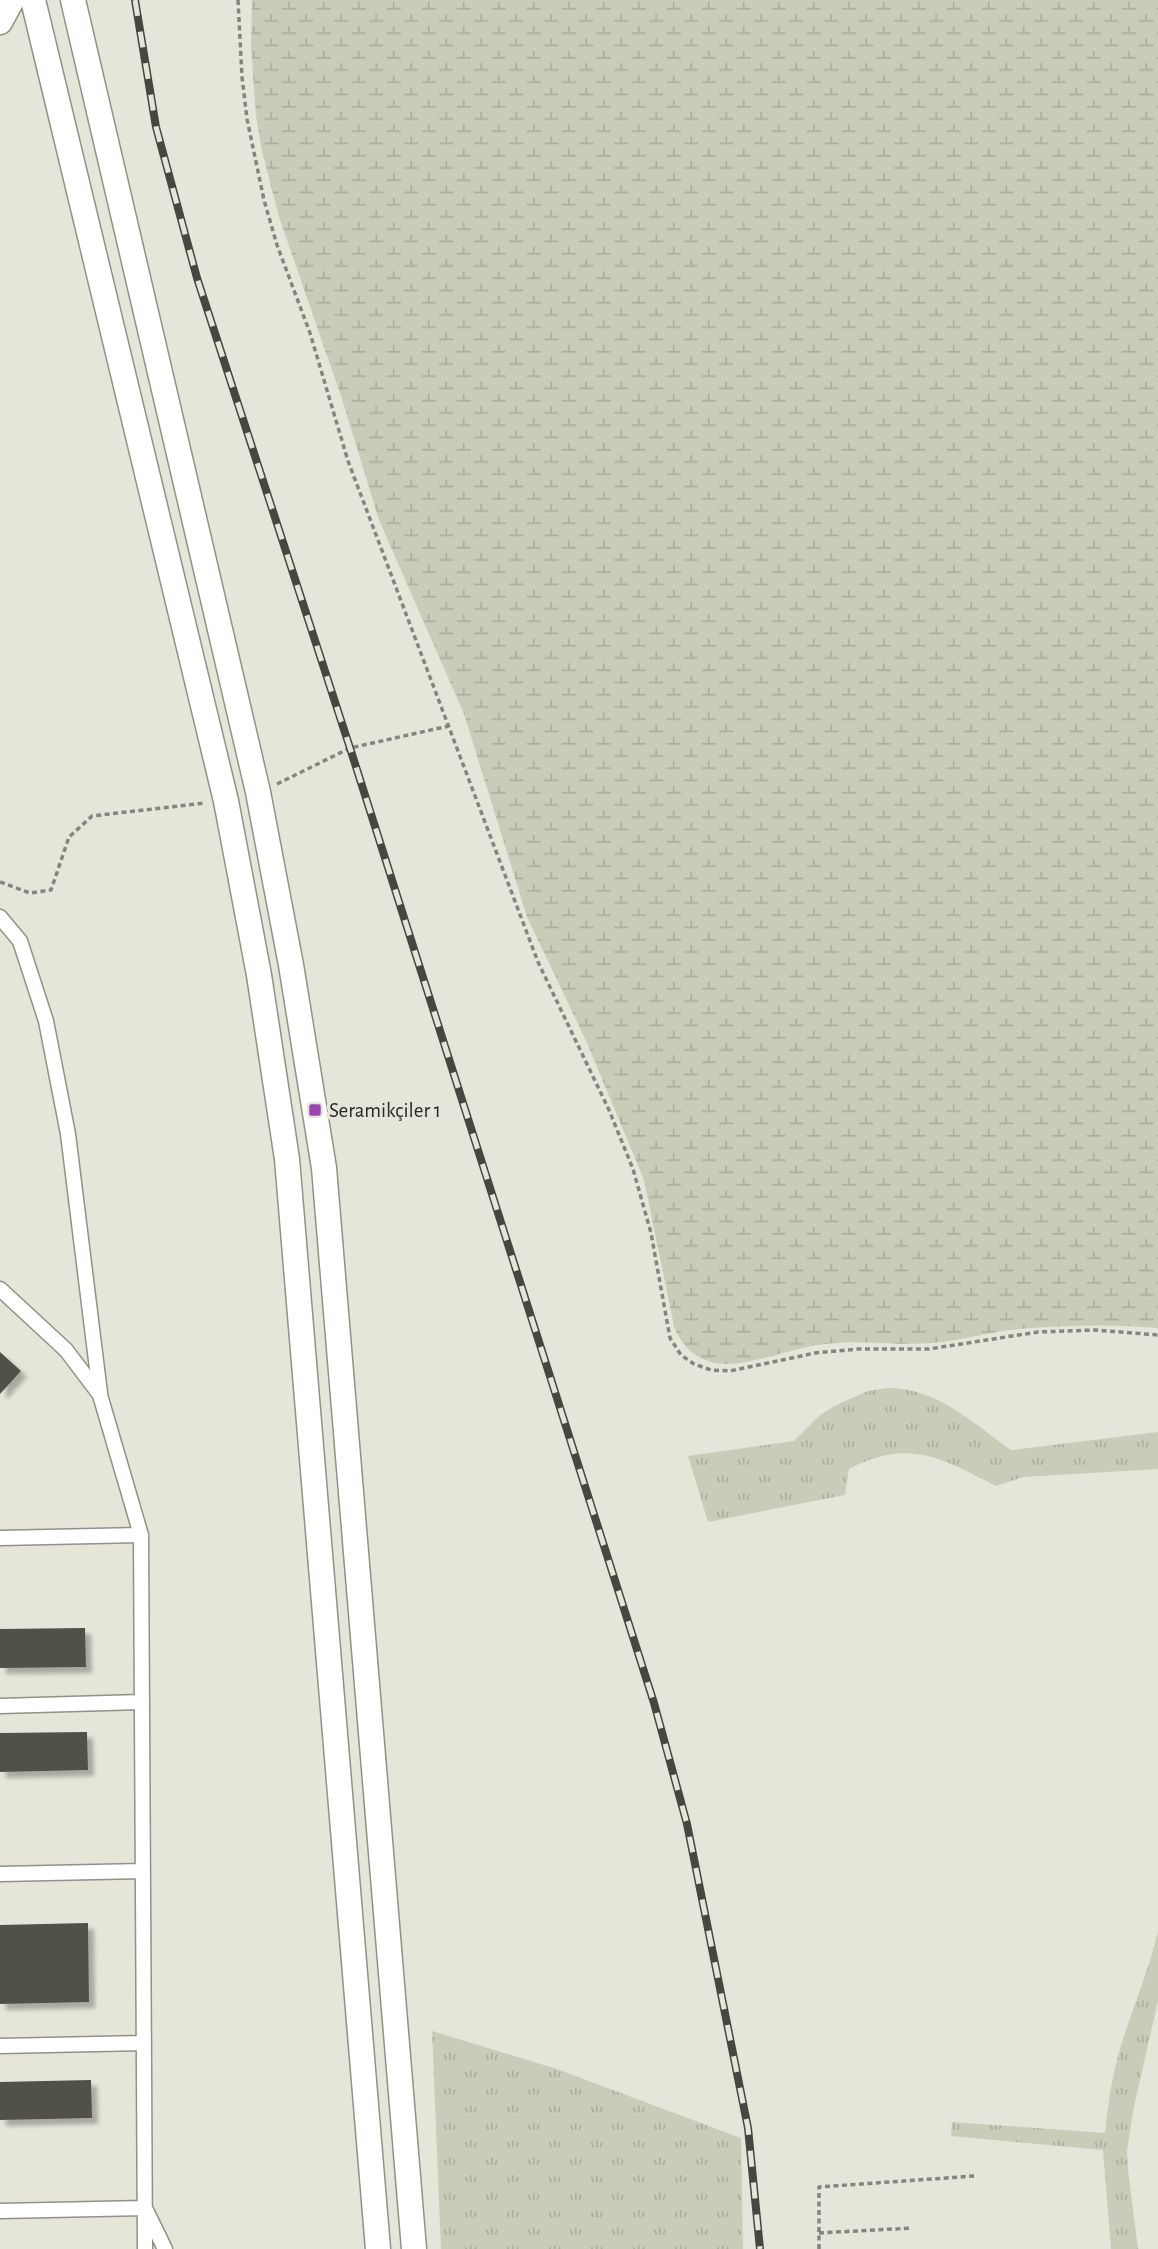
<svg xmlns="http://www.w3.org/2000/svg" width="1158" height="2249" font-family="'Alegreya Sans',sans-serif">
<defs>
<pattern id="grass-tufts" width="24" height="20" patternUnits="userSpaceOnUse" patternTransform="scale(1.75)"><rect width="24" height="20" fill="#cacbb9"/><path d="M3 7l-1-3M5 7V3M7 7l1-3M15 17l-1-3M17 17v-4M19 17l1-3" fill="none" stroke="#aeae9f"/></pattern>
<pattern id="wetland-marsh" width="20" height="14" patternUnits="userSpaceOnUse" patternTransform="scale(1.75)"><rect width="20" height="14" fill="#cacbb9"/><path d="M1 5h8M5 5V1M11 12h8M15 12V8" fill="none" stroke="#aeae9f"/></pattern>
<filter id="shadow"><feDropShadow dx="6" dy="6" stdDeviation="2" flood-color="#0004"/></filter>
</defs>
<rect width="100%" height="100%" fill="#e5e6d9"/>
<path fill="url(#grass-tufts)" d="M887 1388C936 1387 973 1423 1011 1450L1158 1432V1469L1023 1477 996 1486C941 1458 909 1438 849 1469L845 1495 708 1522 688 1456 794 1441 819 1416 834 1406 868 1391Z
M1158 1931V2001L1133 2111 1127 2151 1128 2170 1138 2249H1111L1103 2150 951 2136 952 2122 1105 2133C1108 2105 1112 2076 1120 2049 1132 2009 1149 1971 1158 1931Z
M432 2031 557 2069 741 2138 743 2249H441Z"/>
<path fill="url(#wetland-marsh)" d="M252 0H1158V1328C1109 1324 1058 1325 1009 1330 983 1334 957 1341 931 1343 895 1346 860 1339 825 1344 793 1347 744 1369 715 1363 695 1359 681 1345 674 1326L644 1180 587 1043 527 917 464 714 379 520 342 399 279 217 262 151 256 116 251 47Z"/>
<path fill="#515147" filter="url(#shadow)" d="M0 1352 21 1371 0 1394Z
M85 1628 86 1667 0 1668V1629Z
M87 1732 88 1770 0 1772V1733Z
M88 1923 89 2002 0 2004V1925Z
M91 2080 92 2118 0 2120V2082Z"/>
<g fill="none" stroke-linecap="round" stroke-linejoin="round">
<g stroke="#919186" stroke-width="17">
<path id="street" d="M0 917 20 941 46 1021 68 1134 100 1393
M0 1289 66 1350 100 1395 141 1535 145 2249
M0 1538 141 1535
M0 1706 142 1702
M0 1874 143 1871
M0 2046 144 2043
M0 2211 145 2208 165 2249"/>
</g>
<g stroke="#919186" stroke-width="27">
<path id="highway" d="M33 0 226 801 259 975 287 1159 378 2249
M73 0 258 792 291 965 324 1168 414 2249
M0 22 12 0"/>
</g>
<path stroke="#85857d" stroke-width="3.5" stroke-dasharray="5 3.5" stroke-linecap="butt" d="M238 0 242 77 247 119 264 200 277 245 310 333 348 461 538 962 609 1110 633 1169 651 1233 670 1338 681 1355 694 1364 711 1370 730 1371 815 1353 858 1349H929L1038 1332 1095 1330 1158 1335
M277 784 350 748 449 726
M0 882 30 893 51 890 69 837 92 816 205 803
M819 2233 912 2228
M819 2249V2187L974 2176"/>
<use href="#street" stroke="#fff" stroke-width="14"/>
<use href="#highway" stroke="#fff" stroke-width="24"/>
<g stroke="#474742" stroke-width="8">
<path id="rail" d="M135 0 156 127 197 278 350 748 654 1703 687 1824 748 2128 760 2249"/>
</g>
<use href="#rail" stroke="#e5e6d9" stroke-width="5" stroke-dasharray="16" stroke-linecap="butt"/>
</g>
<rect fill="#9d44b0" stroke="#e5e6d9" stroke-width="2.5" x="308" y="1103" width="14" height="14" rx="3.5"/>
<g text-anchor="middle" stroke-width="7" stroke-linejoin="round" paint-order="stroke">
<g font-size="21" fill="#292925" stroke="#e5e6d9" text-anchor="start">
<text x="329" y="1117">Seramikçiler 1</text>
</g>
</g>
</svg>
